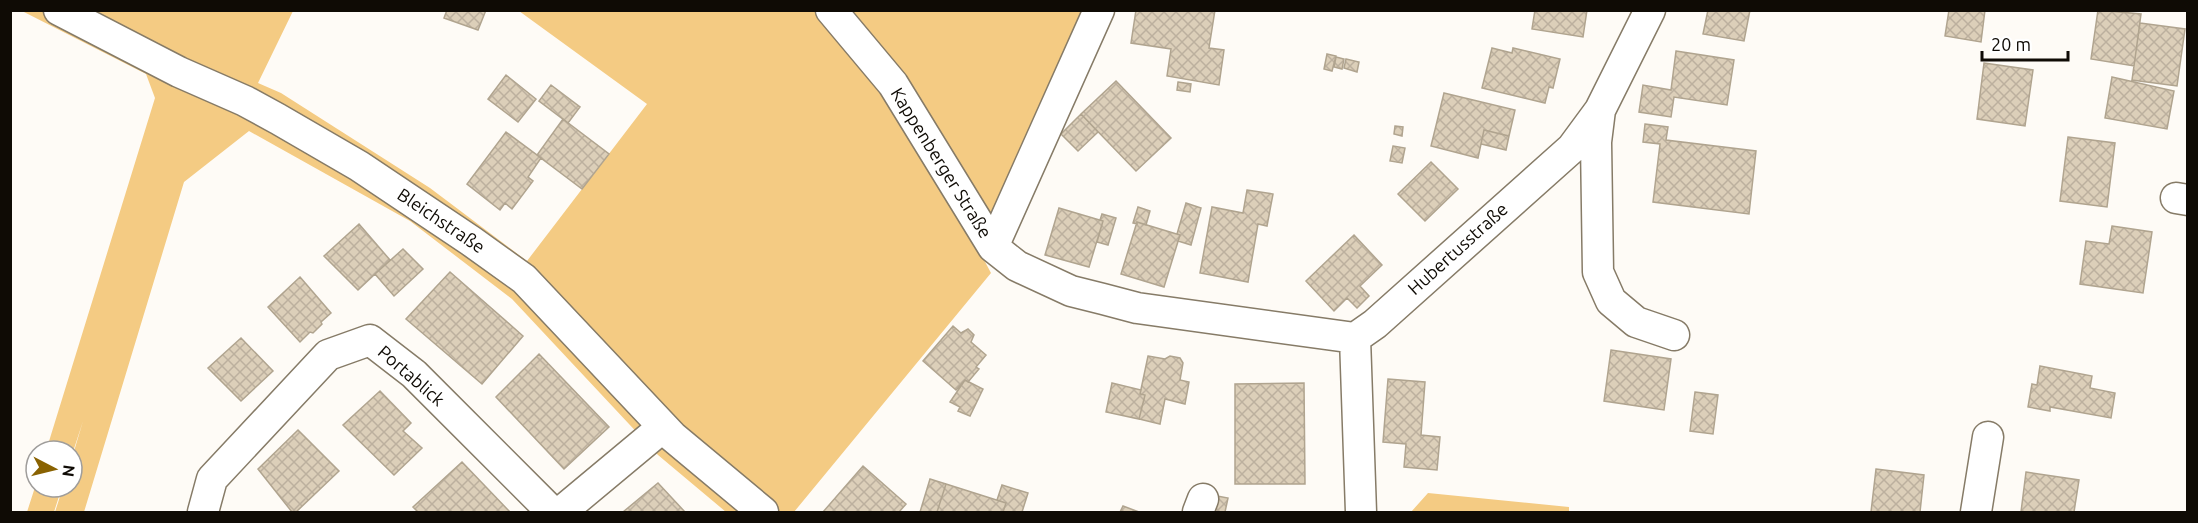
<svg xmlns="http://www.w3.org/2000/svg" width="2198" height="523" font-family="Ubuntu,sans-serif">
<defs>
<pattern id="building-cross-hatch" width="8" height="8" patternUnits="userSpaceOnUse" patternTransform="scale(1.5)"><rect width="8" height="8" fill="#dccfb9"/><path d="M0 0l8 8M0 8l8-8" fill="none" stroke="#bcb09e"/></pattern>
</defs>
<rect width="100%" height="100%" fill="#fefbf6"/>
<path fill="#f4cb83" d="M22 11H293L258 83 281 93 430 188 527 261 647 104 519 11H1090L983 258 991 273 794 512H726L658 455 512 299 410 221 249 131 184 182 84 512H55L63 487H72V458L83 421 72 455V451H46L155 98 146 74Z
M36 484V487H62L54 512H27Z
M1428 493 1569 507V512H1411Z"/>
<path fill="url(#building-cross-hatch)" stroke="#b0a48f" stroke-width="1.5" d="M447 10H486L478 30 444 18Z
M1136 10H1215L1209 48 1224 50 1219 85 1167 76 1171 49 1131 43Z
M1535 10H1587L1583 37 1532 29Z
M1708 10H1750L1744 41 1703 34Z
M1949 10H1985L1981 42 1945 36Z
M2098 10 2141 14 2134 66 2091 59Z
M2140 23 2185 29 2177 86 2132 80Z
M1492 48 1512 53 1513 48 1560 59 1553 88 1549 87 1545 103 1482 88Z
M1676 51 1734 60 1727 105 1674 97 1671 117 1639 112 1643 85 1671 90Z
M1327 54 1336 56 1332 71 1324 69Z
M1336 57 1344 59 1342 69 1334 67Z
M1346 59 1359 62 1357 72 1344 68Z
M1984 63 2033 70 2025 126 1977 119Z
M506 75 536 99 518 122 488 99Z
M2112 77 2174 91 2167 129 2105 118Z
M1116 81 1171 138 1136 171 1081 114Z
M1178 82 1191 84 1190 92 1177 90Z
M551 85 580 107 568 123 539 101Z
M1444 93 1515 110 1509 136 1484 130 1478 158 1431 146Z
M1081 114 1098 132 1078 151 1061 134Z
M563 119 609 154 582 189 537 155Z
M1645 124 1668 127 1666 140 1756 151 1749 214 1653 202 1660 144 1643 142Z
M1395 126 1403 127 1402 136 1394 134Z
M1484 130 1509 136 1506 150 1481 144Z
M506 132 541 158 528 177 533 181 512 209 505 203 500 210 467 184Z
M2068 137 2115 143 2107 207 2060 201Z
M1393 146 1405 148 1402 163 1390 161Z
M1431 162 1458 189 1425 221 1398 194Z
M1247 190 1273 194 1267 226 1258 224 1248 282 1200 273 1212 207 1243 213Z
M1186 203 1201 208 1191 245 1178 241 1180 235 1177 234Z
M1138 207 1150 211 1146 225 1137 222V224L1133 223Z
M1059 208 1103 221 1089 267 1045 255Z
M1102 214 1116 218 1108 245 1097 242 1103 221 1100 220Z
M1137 222 1180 235 1164 287 1121 274Z
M359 224 390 260 358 290 324 256Z
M2112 226 2152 232 2143 293 2080 284 2086 241 2109 244Z
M1354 235 1382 265 1360 286 1369 296 1357 308 1347 298 1334 311 1306 281Z
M403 249 423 269 394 296 375 274Z
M450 272 523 336 482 384 406 319Z
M300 277 331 313 321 322 322 324 313 333 310 332 300 342 268 307Z
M953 326 961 333 968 329 974 335 971 342 986 355 976 367 979 369 968 382 965 380 956 390 923 361Z
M241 338 273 371 241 401 208 368Z
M1611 350 1671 359 1664 410 1604 401Z
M539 354 609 427 564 469 496 397Z
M1148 356 1165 359 1170 356 1180 358 1183 363 1180 380 1189 382 1185 404 1165 399 1160 424 1139 419 1145 395 1140 394Z
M2040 366 2092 376 2090 388 2115 393 2111 418 2050 407V411L2028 407 2032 384 2037 385Z
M1388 379 1425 382 1421 435 1440 437 1437 470 1404 467 1406 444 1383 442Z
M965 380 983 389 970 416 958 411 960 407 950 402Z
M1112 383 1141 390 1140 394 1145 395 1139 419 1106 412Z
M1304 383 1305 484H1235V384Z
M380 391 411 423 403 431 422 448 394 475 343 425Z
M1695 392 1718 395 1713 434 1690 431Z
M298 430 339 471 296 512H292L258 469Z
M462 462 509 511 508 512H418L413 507Z
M863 466 906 504 899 512H823Z
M1876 469 1924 475 1920 512H1871Z
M2026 472 2079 480 2074 512H2021Z
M930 479 946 484 937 512H920Z
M658 483 685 512H623Z
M946 484 1006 503 1003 512H937Z
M1002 485 1028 493 1022 512H1003L1006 503 997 500Z
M1212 495 1228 498 1225 512H1211Z
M1123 506 1139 512H1120Z"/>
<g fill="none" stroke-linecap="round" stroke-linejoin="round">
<g stroke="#867b67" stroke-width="33">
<path id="minor" d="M59 10 179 72 245 101 278 119 359 166 471 241 524 279 673 437 763 512
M831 10 893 84 993 247 1017 266 1071 291 1103 299 1137 308 1355 338
M1600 110 1596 142 1598 272 1611 301 1636 322 1674 335
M2176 198 2188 200
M993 247 1099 10
M203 512 212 479 328 355 370 340 414 374 552 512
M561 512 663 427
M1198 512 1203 499
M1361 512 1355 338 1375 324 1572 148 1600 110 1650 10
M1976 512 1988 437"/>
</g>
<use href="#minor" stroke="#fff" stroke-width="30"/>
</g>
<g text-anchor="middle" stroke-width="4.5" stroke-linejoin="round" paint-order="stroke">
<g font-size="18" fill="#0f0b05" stroke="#fff">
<text transform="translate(941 163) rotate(58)" y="6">Kappenberger Straße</text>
<text transform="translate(441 221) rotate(34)" y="6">Bleichstraße</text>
<text transform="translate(1458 249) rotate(-42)" y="6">Hubertusstraße</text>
<text transform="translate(411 376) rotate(41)" y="6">Portablick</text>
</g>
</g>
<rect width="2198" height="523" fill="none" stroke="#0f0b05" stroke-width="24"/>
<g transform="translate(54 469) rotate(97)"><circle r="28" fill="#ffffff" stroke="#9f9d9b" stroke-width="1.5"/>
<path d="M0-4.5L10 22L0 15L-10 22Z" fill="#896201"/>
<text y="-9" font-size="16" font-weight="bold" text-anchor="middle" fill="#0f0b05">N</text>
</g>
<path d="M1982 51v9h86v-9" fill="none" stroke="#0f0b05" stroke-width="3"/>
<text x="1991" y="51" font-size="18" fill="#0f0b05" stroke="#ffffff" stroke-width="4.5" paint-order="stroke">20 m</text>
</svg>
